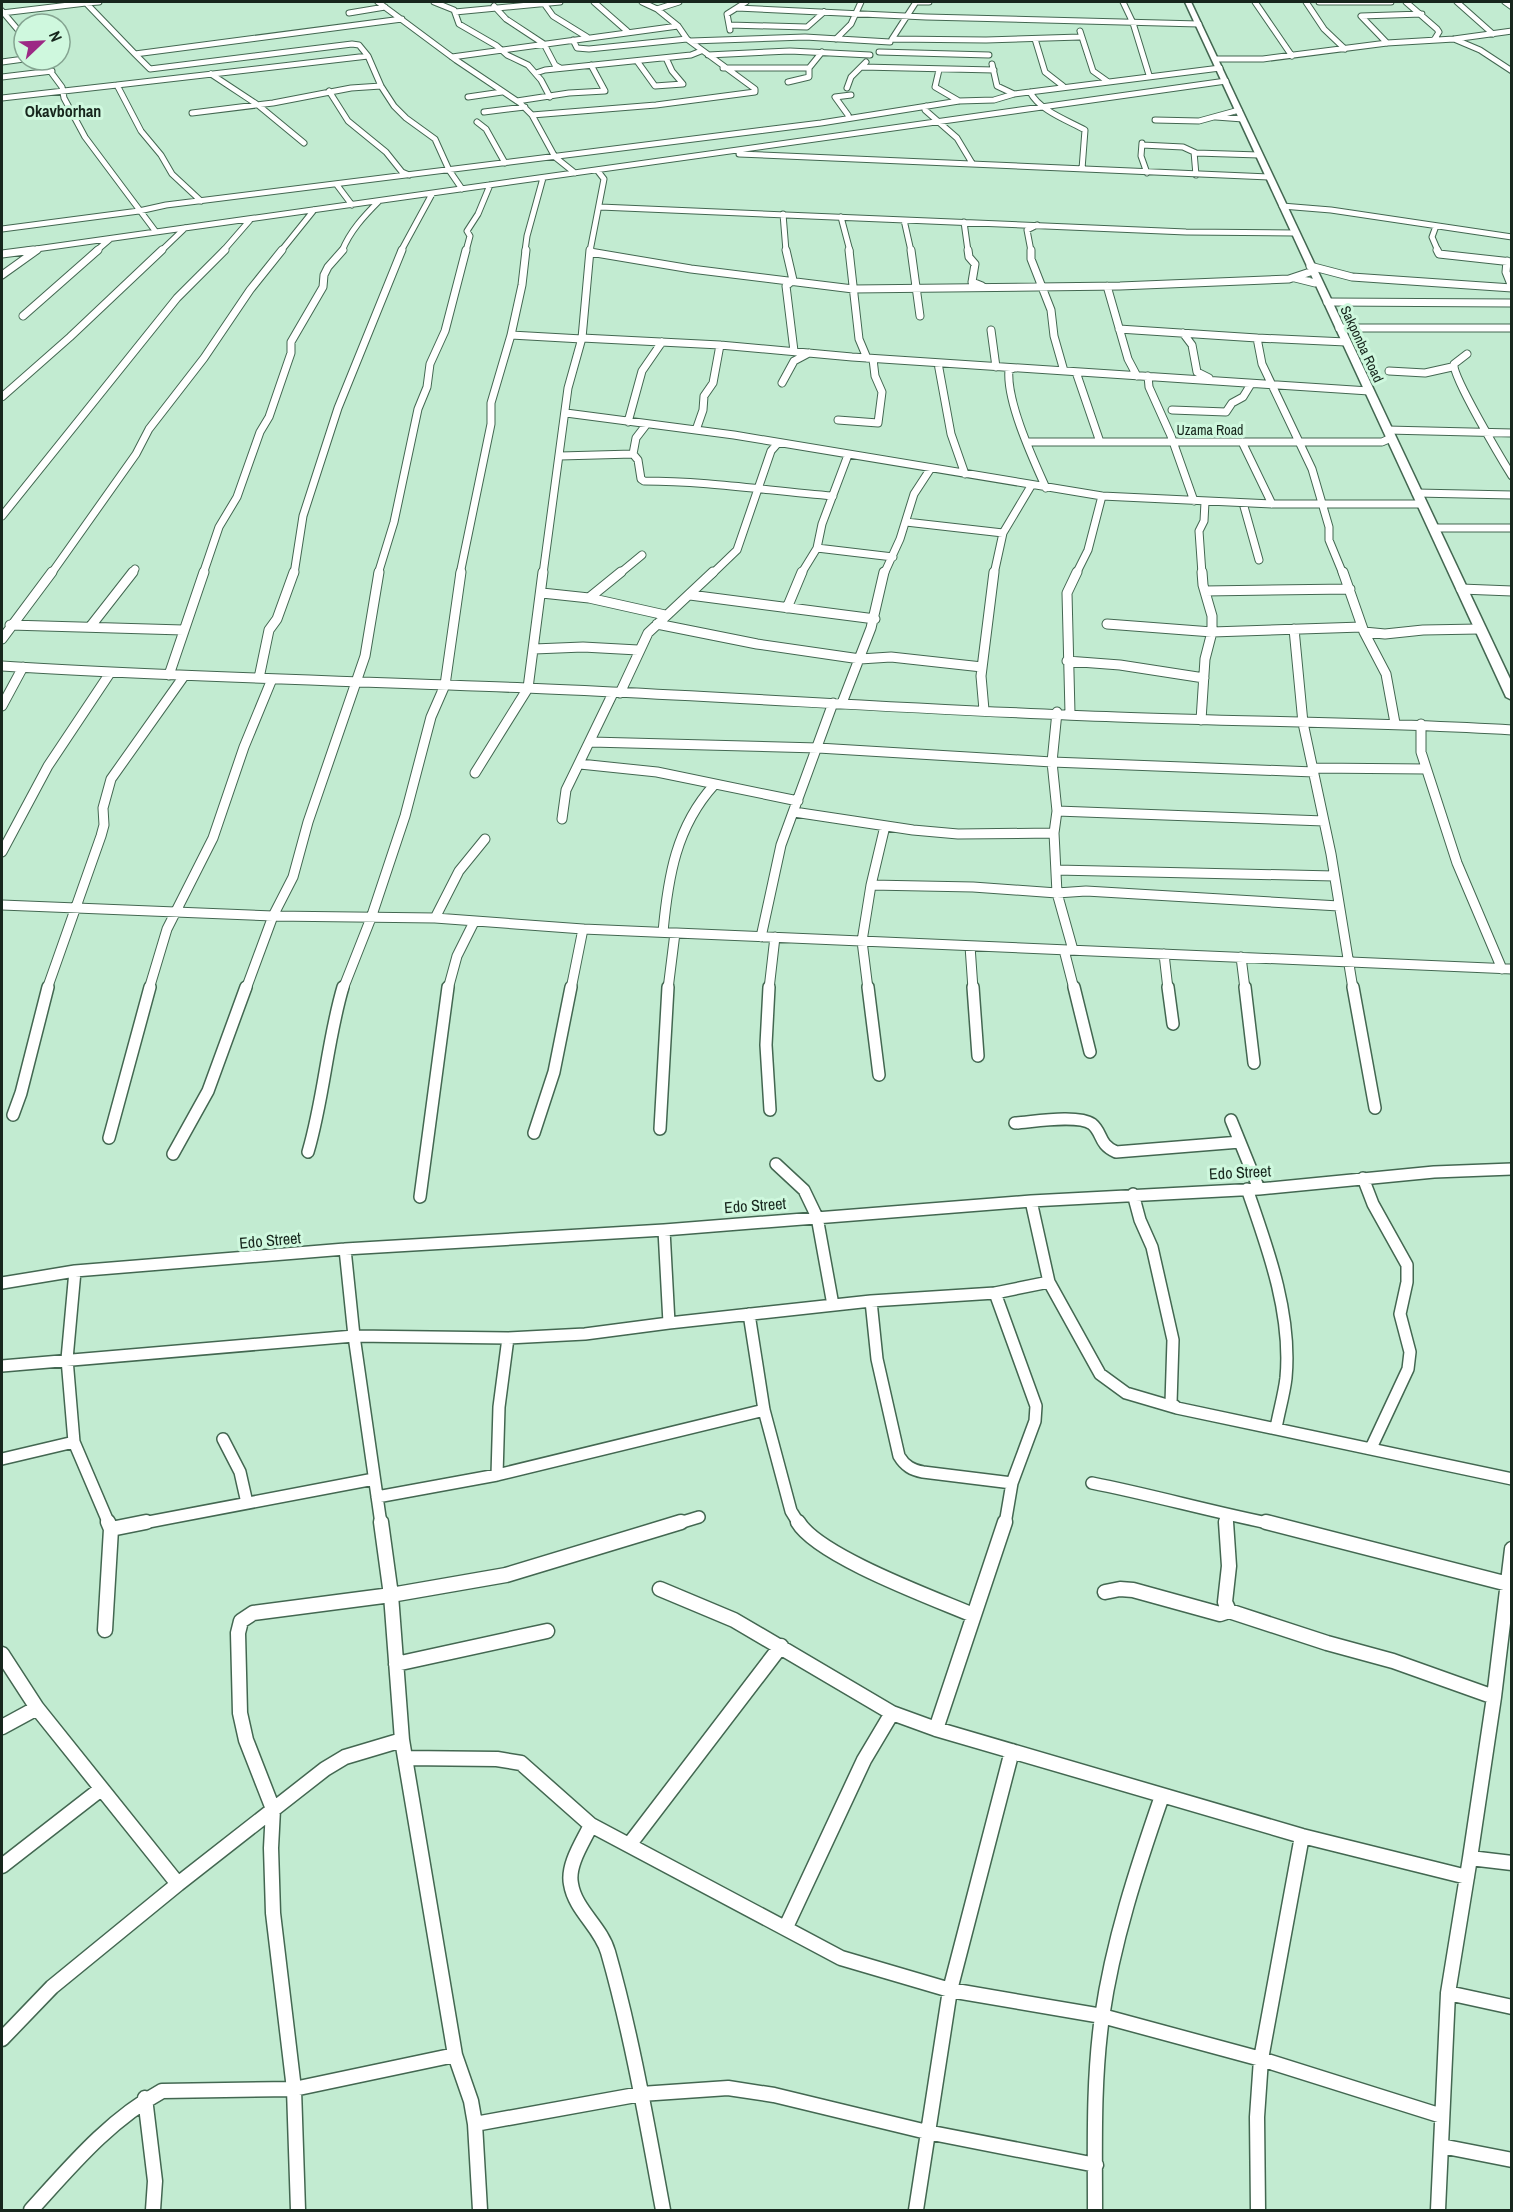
<svg xmlns="http://www.w3.org/2000/svg" width="1513" height="2212" font-family="'Archivo Narrow',sans-serif">
<rect width="100%" height="100%" fill="#c2ebd1"/>
<g fill="none" stroke-linecap="round" stroke-linejoin="round">
<g stroke="#436751" stroke-width="7">
<path id="street-far4" d="M99 2 86 3 135 54 402 19
M378 2 456 60 520 103 532 115 656 105 755 92V89L687 39 678 26 657 9 642 2
M434 2 454 10 459 24 497 46 507 55 528 65 541 80 550 97
M543 2 553 16 587 37
M594 2 627 31
M916 2 892 39 986 40 1080 37
M917 2H929
M1123 2 1133 23 1149 75
M1255 2 1292 56
M1306 2 1324 29 1345 49
M1319 2H1391
M1406 2 1437 29 1439 32 1434 40
M1457 2 1493 34
M1505 2 1512 7
M494 6 506 19 544 44 555 65 560 68
M737 8 926 17 1199 24
M657 9 679 2
M2 11 24 37
M455 12 560 2
M2 13 86 3
M349 13 385 7
M729 25 807 27 824 12
M730 30 727 14 746 2
M1080 31 1093 71 1107 81
M836 39 851 24 861 2
M1035 39 1045 72 1063 86
M1454 39 1480 50 1512 71
M573 40 577 48 589 49 687 39
M691 41 805 37 890 42
M1387 43 1361 16 1422 14
M879 52 989 55
M135 54 150 69 352 44 359 45 368 56
M708 55 790 51 870 55
M452 57 678 26
M1216 59H1263L1387 43 1454 39 1512 31
M42 60 62 87 64 98 85 137 156 232 1226 81
M637 61 655 86 683 84 672 71 666 58
M2 62 24 59
M992 64 997 86 1014 94
M862 67 994 70
M723 68H809
M939 70 935 87 959 101
M536 73 545 70 691 55 701 51
M211 74 258 105 304 143
M2 77 52 71
M788 82 809 77V68L822 52
M117 85 368 56 381 86 394 106 406 118 435 139 449 170 462 189
M847 88 851 77 866 62
M329 91 348 121 386 152 402 172 409 175
M1030 92C1040 111 1067 120 1085 130L1082 169
M468 97 502 92
M2 98 117 85 141 131 161 155 172 174 201 201
M517 101 569 93 605 91 591 65
M926 106 925 110 957 138 972 163
M484 112 525 107
M192 113 273 103 351 88 381 86
M532 115 555 157 575 173
M848 115 835 97 851 95
M1216 117 1243 119
M1155 120 1199 121 1239 110
M477 122 486 129 505 163
M1142 143 1141 156 1147 173
M1142 145 1183 147 1196 153 1259 155
M1194 152 1196 175
M739 154 1269 177
M337 185 352 205
M1282 206 1331 210 1512 237
M600 207 1186 232 1295 233
M783 214 786 251
M841 217 850 251
M904 220 911 251
M964 222 968 251
M1436 226 1432 237 1438 251
M2 229 139 211 166 205 821 123 959 101 994 100 1014 94 1220 68
M22 251 156 232
M35 251 38 249
M96 251 110 239
M161 251 185 228
M223 251 250 220
M281 251 314 210
M342 251C350 231 364 216 379 201
M401 251 432 194
M466 251 470 236 467 231 478 214 490 185
M525 251 527 236 543 178
M590 251 604 179 597 170
M1031 251 1027 230 1037 225"/>
</g>
<g stroke="#436751" stroke-width="9">
<path id="street-far3" d="M786 250 793 280 786 286 794 351
M849 250 859 339 867 358
M911 250 920 316
M968 250 969 257 975 264 972 282 982 286
M1031 250V259L1051 310 1054 336 1064 371
M1437 250 1439 254 1512 262
M590 252 691 269 853 289 1120 286 1289 279 1313 271
M2 254 33 250
M1507 261 1506 272 1512 287
M1310 266 1352 277 1512 288
M2 275 37 250
M1295 278 1315 283
M1107 286 1128 359 1137 376
M1327 302 1512 303
M23 316 98 250
M1339 328H1512
M1119 329 1257 338
M991 330 996 367
M1183 333 1192 345 1197 372 1209 378
M511 335 522 285 526 250
M582 338 720 345 852 357 1369 391
M1467 354 1454 364C1452 376 1502 460 1512 476
M938 363 951 434 965 474
M1014 368 1009 370C1006 401 1033 459 1046 488
M1389 371 1425 373 1452 367
M1076 372 1100 442
M1148 376 1149 387 1171 436 1194 501
M782 383 794 361 809 353
M2 397 70 337 162 250
M1172 410 1226 412 1232 403 1243 397 1251 384
M566 413 734 435 1102 496 1272 504H1422
M838 420 878 423 882 392 875 376 873 359
M628 422 642 371 662 342
M646 425 636 438 633 454 638 460 641 479 644 481C707 481 770 491 833 496
M696 430 703 410 704 396 713 383 720 345
M1387 430 1512 433
M1028 442H1382L1391 438
M1242 442 1272 504
M560 456 633 454
M1416 493 1512 495
M1243 503 1259 560
M2 516 177 298 225 250
M906 522 1003 533
M1433 528H1512
M817 548 893 557
M51 574 136 454 149 429 204 358 250 290 282 250
M131 574 135 569
M203 574 219 527 237 497 260 432 269 417 291 353V342L323 287 324 275 328 267 343 250
M294 574 303 516 338 408 402 250
M378 574 394 522 418 409 427 387 430 364 445 331 466 250
M460 574 491 424V403L511 335 582 339
M543 574 568 388 582 338 590 250
M619 574 642 555
M712 574 737 550 771 451 778 443
M801 574 817 548 822 524 848 455
M884 574 900 539 914 494 931 468
M994 574 1003 533 1031 486
M1076 574 1088 550 1102 496
M1202 574 1199 531 1204 521 1205 502
M1343 574 1329 540V527L1312 469 1262 364 1257 338 1346 342"/>
</g>
<g stroke="#436751" stroke-width="11">
<path id="street-far2" d="M1343 572 1364 632 1386 674 1395 723
M1461 589 1512 591
M1205 591 1350 589
M542 593 589 598 665 615
M690 595 875 619
M589 598 621 572
M787 608 802 572
M657 624 757 644 860 659 891 657 982 667
M1107 624 1212 632 1362 627
M10 625 183 630
M90 627 133 572
M1294 629 1303 723 1331 854 1353 989
M1364 632 1385 634 1423 630 1479 629
M2 639 52 572
M534 649 583 647 638 650
M1067 661 1120 665 1204 678
M2 666C176 677 351 681 526 688 723 696 920 710 1117 717 1249 722 1381 722 1512 730
M169 675 204 572
M259 678 269 630 277 619 294 572
M620 693 648 633 713 572
M842 703 871 628 884 572
M2 706 23 667
M984 710 981 676 994 572
M1057 712 1052 762 1057 811 1054 833 1057 893 1073 950
M1070 713 1067 593 1077 572
M1201 720 1205 659 1212 632V616L1203 585 1202 572
M1421 724V752L1457 863 1502 969
M591 742 818 748 1052 762 1314 772
M580 764 657 772 798 801
M1313 768 1426 769
M475 773 528 688 543 572
M1057 811 1324 821
M794 812 913 830 958 834 1054 833
M562 819 566 790 613 693
M2 852 48 766 110 673
M1056 870 1334 876
M871 885 973 887 1057 893 1086 891 1339 906
M2 905 273 916 435 918 583 929 1512 969
M435 918 459 871 485 839
M663 932C668 877 676 827 714 785
M761 937 781 845 833 703
M970 946 973 989
M1064 950 1074 989
M1164 954 1168 989
M1241 957 1245 989
M47 989 101 836 104 825 103 808 111 779 184 676
M149 989 167 929 213 838 244 747 272 679
M246 989 273 916 293 877 308 822 365 656 379 572
M343 989 371 918 405 816 431 717 445 685 461 572
M448 989 457 956 474 922
M571 989 583 929
M668 989 675 933
M769 989 775 937
M868 989 862 941 871 885 885 826"/>
</g>
<g stroke="#436751" stroke-width="14">
<path id="street-far1" d="M769 987 766 1045 770 1110
M868 987 879 1075
M973 987 978 1056
M1074 987 1090 1052
M1168 987 1173 1024
M1245 987 1254 1063
M1353 987 1375 1108
M13 1115 21 1093 48 987
M1231 1120 1259 1189
M1015 1123C1032 1122 1078 1114 1092 1124 1103 1133 1098 1144 1116 1152L1240 1142
M660 1129 668 987
M534 1133 554 1072 571 987
M109 1138 150 987
M308 1152C324 1098 327 1041 343 987
M173 1154 208 1091 246 987
M776 1164 804 1190 817 1217 833 1305
M1363 1178 1373 1204 1407 1265V1282L1400 1314 1410 1352 1408 1369 1371 1448
M1247 1189C1268 1249 1292 1314 1286 1378 1284 1395 1279 1411 1276 1428
M1133 1194 1140 1220 1152 1247 1173 1340 1171 1403 1177 1408 1512 1479
M420 1197 448 987
M345 1249 354 1336 381 1524
M75 1271 67 1359 74 1442 109 1524
M1049 1282 1100 1374 1126 1393 1177 1408
M2 1283 75 1271 345 1249 664 1230 1031 1201 1259 1189 1434 1172 1512 1169
M871 1301 877 1359 899 1456C905 1466 912 1470 923 1472L1012 1483
M749 1314 764 1410 791 1511 799 1524
M669 1323 871 1301 995 1293
M2 1366 354 1336 508 1338 585 1334 669 1323 664 1230
M223 1439 240 1472 247 1503
M2 1459 74 1442
M497 1475 499 1407 508 1338
M1092 1483C1153 1495 1212 1512 1273 1524
M377 1497 497 1475 764 1410
M1225 1515 1226 1524
M138 1524 374 1479
M676 1524 699 1517
M1005 1524 1012 1483 1035 1421 1036 1406 995 1293 1049 1282 1031 1201"/>
</g>
<g stroke="#436751" stroke-width="17">
<path id="street" d="M381 1522 391 1595 402 1740 455 2055 471 2101 475 2124 480 2210
M798 1522C818 1556 933 1598 973 1615
M1226 1522 1229 1566 1225 1602 1229 1611 1327 1643 1393 1661 1494 1697
M1266 1522 1512 1585
M111 1529 146 1522
M660 1589 734 1620 892 1713 936 1729 1302 1836 1467 1877
M1105 1592 1120 1589 1133 1590 1220 1614 1229 1611
M105 1630 111 1529 108 1522
M2 1654 37 1708 178 1884 52 1987 2 2039
M396 1664 547 1631
M2 1727 37 1708
M936 1729 1005 1522
M405 1758 497 1759 521 1763 591 1825 841 1958 950 1990 1102 2016 1261 2059 1442 2116
M591 1825C583 1842 567 1865 571 1884 575 1910 601 1927 608 1952 632 2036 647 2124 663 2210
M629 1845 781 1646
M1470 1858 1494 1697 1512 1549
M2 1866 101 1789
M178 1884 325 1769 345 1757 402 1740
M786 1927 864 1760 892 1713
M1448 1993 1512 2007
M145 2098 155 2181 153 2210
M475 2124 641 2094 728 2088 774 2095 927 2132 1096 2165
M1441 2146 1512 2160
M31 2210C71 2166 109 2120 162 2091L294 2089 455 2055
M298 2210 294 2089 273 1913 271 1848 273 1809 246 1740 240 1713 238 1633 241 1621 253 1613 391 1595 506 1575 681 1522
M916 2210 950 1990 1012 1751
M1095 2210C1095 2146 1093 2081 1102 2017 1113 1941 1137 1868 1162 1796
M1258 2210 1257 2117 1261 2059 1302 1836
M1438 2210 1448 1993 1470 1858 1512 1863"/>
</g>
<g stroke="#436751" stroke-width="3">
<path id="secondary" d="M1185 2H1191L1512 683V700L1506 697Z"/>
</g>
<use href="#street-far4" stroke="#fff" stroke-width="5"/>
<use href="#street-far3" stroke="#fff" stroke-width="7"/>
<use href="#street-far2" stroke="#fff" stroke-width="9"/>
<use href="#street-far1" stroke="#fff" stroke-width="11"/>
<use href="#street" stroke="#fff" stroke-width="14"/>
<use href="#secondary" fill="#fff" fill-rule="evenodd"/>
</g>
<g text-anchor="middle" stroke-width="6" stroke-linejoin="round" paint-order="stroke">
<g font-size="14" fill="#17261d" stroke="#cff8de">
<text transform="translate(1362 344) rotate(65)" y="5">Sakponba Road</text>
<text x="1210" y="435">Uzama Road</text>
</g>
<g font-size="16" font-weight="bold" fill="#17261d" stroke="#cff8de">
<text x="63" y="117">Okavborhan</text>
</g>
<g font-size="16" fill="#17261d" stroke="#cff8de">
<text transform="translate(1240 1172) rotate(-3)" y="6">Edo Street</text>
<text transform="translate(755 1205) rotate(-4)" y="6">Edo Street</text>
<text transform="translate(270 1240) rotate(-5)" y="6">Edo Street</text>
</g>
</g>
<rect width="1513" height="2212" fill="none" stroke="#17261d" stroke-width="6"/>
<g transform="translate(42 42) rotate(67)"><circle r="28" fill="#cff8de" stroke="#85a491" stroke-width="1.5"/>
<path d="M0-4.5L10 22L0 15L-10 22Z" fill="#9c2985"/>
<text y="-9" font-size="16" font-weight="bold" text-anchor="middle" fill="#17261d">N</text>
</g>
</svg>
